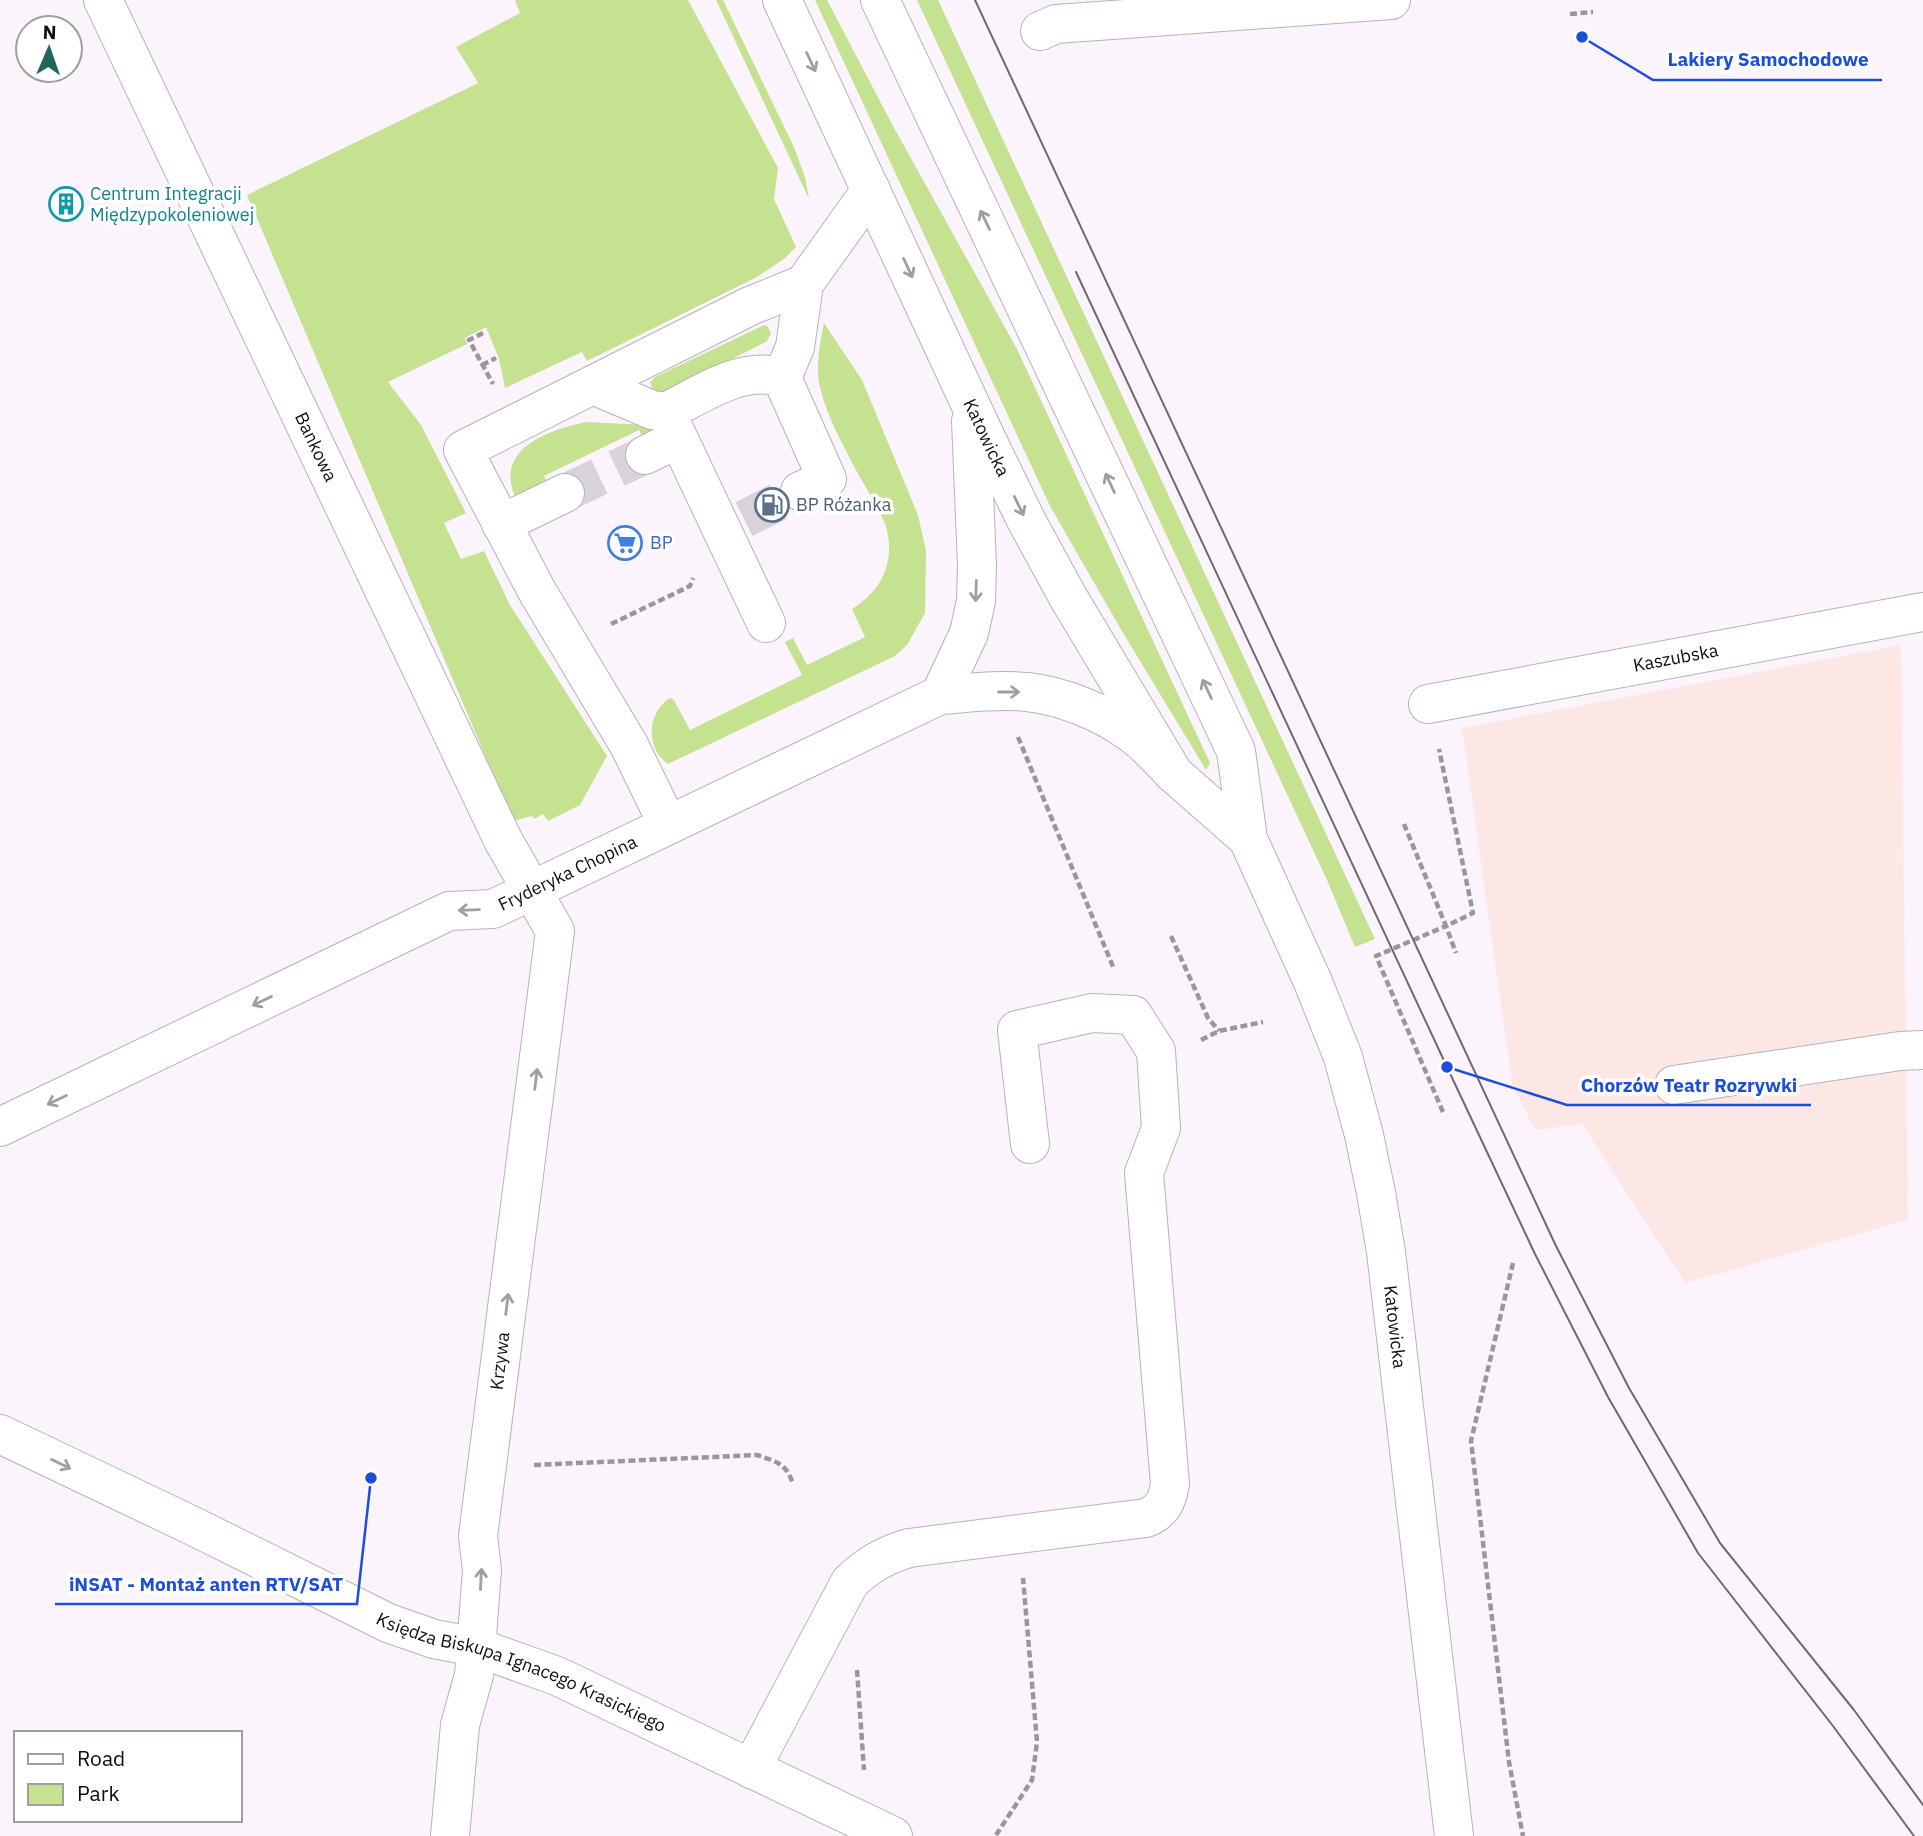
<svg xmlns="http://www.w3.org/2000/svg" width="1923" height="1836" font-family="'IBM Plex Sans',sans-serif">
<rect width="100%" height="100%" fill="#fbf4fd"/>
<path fill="#fde7e5" d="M1901 645 1908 1220 1685 1283 1582 1124 1535 1130 1512 1084 1462 728Z"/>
<path fill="#c5e291" d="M517 0H688L778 168 774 199 796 247 784 259 755 278 587 361 582 352 505 388 499 359 486 327 465 338 467 344 388 382 421 425 466 513 444 523 461 559 484 551 510 605 607 756 580 805 548 821 543 814 534 819 532 816 513 821 247 195 478 83 456 47 520 13 515 1Z
M716 0H723L794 147 805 177 809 199Z
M815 0H827L893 126 1017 349 1210 763 1206 770 1123 633 1050 506Z
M917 0H938L1375 939 1355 947 1327 880Z
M824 323 862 380 918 515 926 551 925 613 907 645 895 656 668 764C645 748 647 712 670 698L674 700 690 730 802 675 785 642 793 638 807 665 865 637 852 609C881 591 896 562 886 527 880 508 866 489 856 470 843 445 826 415 820 387 815 367 820 343 824 323Z
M764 325 768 327 771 334 766 342 661 394 653 392 650 382 655 377Z
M587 422 646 425 652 432 644 440 639 430 544 476 549 487 515 497C494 448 551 429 587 422Z"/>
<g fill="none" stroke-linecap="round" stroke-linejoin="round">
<path stroke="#d8d2da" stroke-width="38" stroke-dasharray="38 19" stroke-linecap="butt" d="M565 493 645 455
M744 519 800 491"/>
<g stroke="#b8b1ba" stroke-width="40">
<g id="minor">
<path id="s1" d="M103 0 503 840 555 931 478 1536 482 1570 474 1675 460 1725 450 1836"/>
<path id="s2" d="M782 0 988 442 1026 520 1068 597 1174 774 1248 839"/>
<path id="s3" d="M880 0 1236 751 1248 839 1313 982 1343 1057 1364 1135 1376 1193 1386 1252 1454 1836"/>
<path d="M1040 31 1056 24 1391 0"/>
<path d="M782 378 795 347 804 284 871 190"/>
<path d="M593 385 652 410 666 412"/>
<path d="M645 455 678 439"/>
<path d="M501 524 565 493"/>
<path d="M766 623 666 412C700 395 744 364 782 378L827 479 800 491"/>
<path d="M940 695 969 633 976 601 977 565 971 421"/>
<path id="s4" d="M1428 704 1923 612"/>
<path d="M668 825 629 745 537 591 463 450 750 306 804 284"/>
<path d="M1674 1085 1900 1051 1923 1050"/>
<path id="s5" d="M0 1127 449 911 493 909 940 695C969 693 998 689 1027 692 1063 696 1102 712 1131 733 1147 744 1160 760 1174 774"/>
<path id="s6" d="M0 1434 193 1526 388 1623 434 1639 476 1647 557 1676 893 1836"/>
<path d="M751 1769 850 1582C868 1565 885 1555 909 1548L1146 1518C1163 1511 1167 1501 1170 1484L1144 1173 1161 1128 1156 1051 1133 1015 1092 1013 1017 1030 1030 1144"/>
</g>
</g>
<path stroke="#9b969c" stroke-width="4.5" stroke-dasharray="7 3.5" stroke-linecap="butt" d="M1570 14 1593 12
M483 333 469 340 493 384
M482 365 496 358
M611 624 690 586 693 578
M1018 737 1114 969
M1404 824 1446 926 1473 913 1439 749
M1171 936 1208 1018 1219 1031
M1201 1040 1219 1031 1263 1022
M1443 1112 1376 956 1446 926 1456 953
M1513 1263 1471 1441 1509 1762 1523 1836
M534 1465 757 1455C777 1462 786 1463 793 1484
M857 1670 864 1770
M996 1835 1032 1780 1037 1742 1023 1578"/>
<use href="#minor" stroke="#fff" stroke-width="38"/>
<path stroke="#6e6a6f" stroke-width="2" d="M975 0 1556 1246 1629 1388 1720 1543 1854 1710 1923 1805
M1076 272 1447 1067 1535 1254 1608 1397 1698 1553 1833 1726 1914 1836"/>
</g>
<defs><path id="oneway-shaft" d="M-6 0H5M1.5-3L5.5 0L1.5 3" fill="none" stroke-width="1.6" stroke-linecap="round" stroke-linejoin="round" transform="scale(1.75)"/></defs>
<g stroke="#9f9fa0">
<use href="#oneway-shaft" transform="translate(811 62) rotate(65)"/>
<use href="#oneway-shaft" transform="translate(985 220) rotate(-116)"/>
<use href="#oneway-shaft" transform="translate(908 268) rotate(65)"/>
<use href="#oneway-shaft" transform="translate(1110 483) rotate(-115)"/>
<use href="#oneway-shaft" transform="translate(1019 506) rotate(64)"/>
<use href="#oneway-shaft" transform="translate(976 591) rotate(92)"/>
<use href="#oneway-shaft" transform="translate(1207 689) rotate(-115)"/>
<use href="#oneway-shaft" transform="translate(1009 692)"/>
<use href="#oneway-shaft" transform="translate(469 910) rotate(178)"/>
<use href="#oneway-shaft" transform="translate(262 1001) rotate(154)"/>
<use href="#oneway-shaft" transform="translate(536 1079) rotate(-83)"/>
<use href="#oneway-shaft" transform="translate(57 1100) rotate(154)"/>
<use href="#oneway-shaft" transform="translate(507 1304) rotate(-83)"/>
<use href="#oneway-shaft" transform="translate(61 1464) rotate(26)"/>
<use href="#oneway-shaft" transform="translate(481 1579) rotate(-87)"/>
</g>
<defs>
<g id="building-ring" transform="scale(1.75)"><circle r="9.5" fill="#fff" stroke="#0f9aa8" stroke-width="1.5"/><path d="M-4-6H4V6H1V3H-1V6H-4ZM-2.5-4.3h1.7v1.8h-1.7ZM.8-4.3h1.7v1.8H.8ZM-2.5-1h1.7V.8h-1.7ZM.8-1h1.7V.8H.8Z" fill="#0f9aa8"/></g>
<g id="fuel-ring" transform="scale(1.75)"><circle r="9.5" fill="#fff" stroke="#5c6f8a" stroke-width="1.5"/><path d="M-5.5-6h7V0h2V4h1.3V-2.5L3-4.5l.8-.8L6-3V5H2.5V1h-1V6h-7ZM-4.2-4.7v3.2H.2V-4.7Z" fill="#5c6f8a"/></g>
<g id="supermarket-ring" transform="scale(1.75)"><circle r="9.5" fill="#fff" stroke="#3f7fe0" stroke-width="1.5"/><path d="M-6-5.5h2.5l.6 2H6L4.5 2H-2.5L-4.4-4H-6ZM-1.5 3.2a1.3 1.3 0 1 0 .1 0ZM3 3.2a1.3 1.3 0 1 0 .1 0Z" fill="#3f7fe0"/></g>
</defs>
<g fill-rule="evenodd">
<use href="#building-ring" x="66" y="204"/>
<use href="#fuel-ring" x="772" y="505"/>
<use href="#supermarket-ring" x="625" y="543"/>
</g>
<g text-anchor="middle" stroke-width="7" stroke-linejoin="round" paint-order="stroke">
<g font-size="18" fill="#0d838f" stroke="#fff" text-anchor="start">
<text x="90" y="200">Centrum Integracji<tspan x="90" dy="21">Międzypokoleniowej</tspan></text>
</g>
<g font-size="18" fill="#100e11" stroke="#fff">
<text dy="6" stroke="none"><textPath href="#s2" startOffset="483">Katowicka</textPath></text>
<text dy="6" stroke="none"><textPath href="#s1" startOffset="495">Bankowa</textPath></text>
<text dy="6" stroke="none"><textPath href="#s4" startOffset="252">Kaszubska</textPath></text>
<text dy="6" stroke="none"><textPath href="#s5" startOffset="625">Fryderyka Chopina</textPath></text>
<text dy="6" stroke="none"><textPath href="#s3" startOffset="1433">Katowicka</textPath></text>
<text transform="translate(500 1361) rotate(-83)" y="6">Krzywa</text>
<text dy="6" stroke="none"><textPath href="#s6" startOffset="574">Księdza Biskupa Ignacego Krasickiego</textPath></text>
</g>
<g font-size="18" fill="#4e5e75" stroke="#fff" text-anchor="start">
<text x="796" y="511">BP Różanka</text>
</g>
<g font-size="18" fill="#366cbe" stroke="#fff" text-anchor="start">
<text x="650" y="549">BP</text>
</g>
</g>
<path fill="none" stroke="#1d4ed8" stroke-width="2.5" d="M1582 37L1653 80H1882M1447 1067L1567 1105H1811M371 1478L357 1604H55"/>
<g fill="#1d4ed8" stroke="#fff" stroke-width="2.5">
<circle cx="1582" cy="37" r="7"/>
<circle cx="1447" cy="1067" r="7"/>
<circle cx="371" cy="1478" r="7"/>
</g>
<g font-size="19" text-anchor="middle" font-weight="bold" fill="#1d4ed8" stroke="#fff" stroke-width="7" stroke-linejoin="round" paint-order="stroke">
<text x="1768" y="66">Lakiery Samochodowe</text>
<text x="1689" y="1092">Chorzów Teatr Rozrywki</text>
<text x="206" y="1591">iNSAT - Montaż anten RTV/SAT</text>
</g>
<rect x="14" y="1731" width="228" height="91" fill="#ffffff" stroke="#9f9fa0" stroke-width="2"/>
<rect x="28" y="1754" width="35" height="10" fill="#ffffff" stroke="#9f9fa0" stroke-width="2"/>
<text x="77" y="1766" font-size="21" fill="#100e11">Road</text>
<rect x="28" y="1784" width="35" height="21" fill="#c5e291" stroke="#9f9fa0" stroke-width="2"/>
<text x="77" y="1801" font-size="21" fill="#100e11">Park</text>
<g transform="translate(49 49) rotate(2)"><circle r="33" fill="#ffffff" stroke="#9f9fa0" stroke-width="2"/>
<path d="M0-5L12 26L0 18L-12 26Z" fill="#206659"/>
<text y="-10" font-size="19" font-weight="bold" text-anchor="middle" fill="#100e11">N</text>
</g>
</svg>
